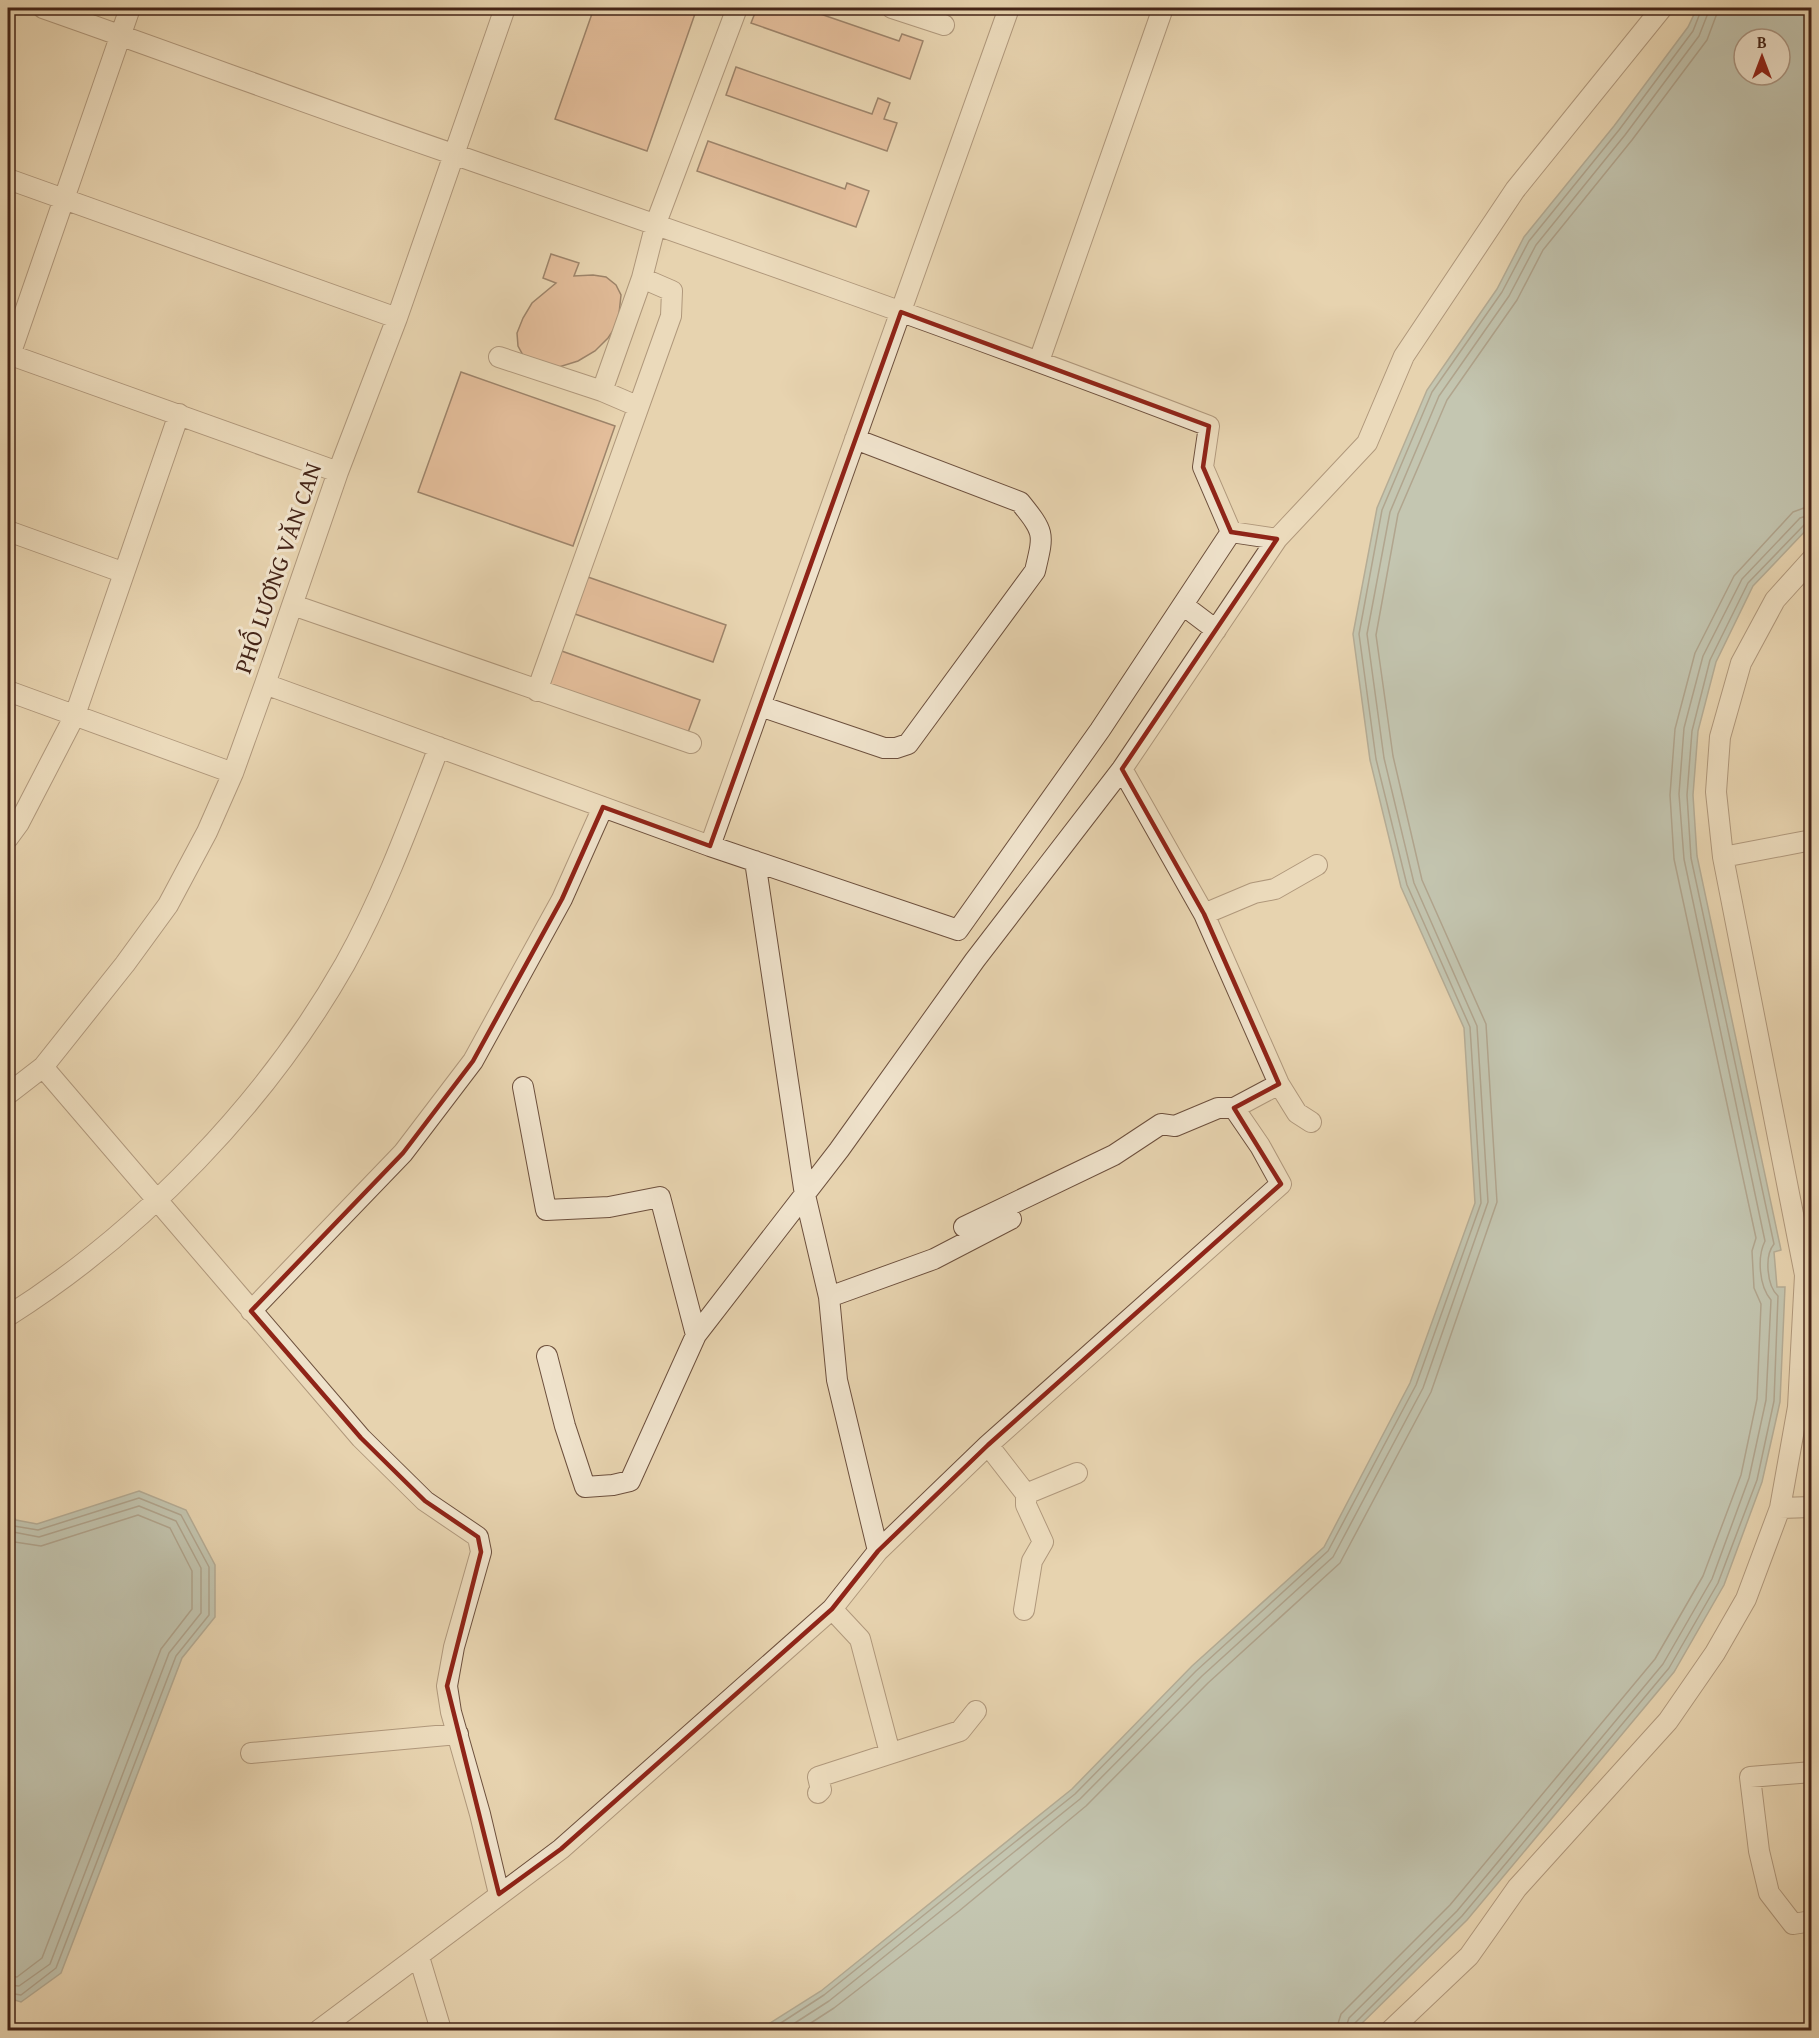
<svg xmlns="http://www.w3.org/2000/svg" width="1819" height="2038" font-family="'Gentium Book Plus',serif">
<rect width="100%" height="100%" fill="#e7d3af"/>
<filter id="stains"><feTurbulence type="fractalNoise" baseFrequency=".00333" numOctaves="4"/><feColorMatrix values="0 0 0 0 .2 0 0 0 0 .09 0 0 0 0 .02 0 0 0 .5 -.17"/></filter>
<radialGradient id="worn" r=".72"><stop offset=".6" stop-color="#630" stop-opacity="0"/><stop offset="1" stop-color="#630" stop-opacity=".3"/></radialGradient>
<path fill="#9ab6b4" stroke="#787c75" stroke-width="1.5" fill-rule="evenodd" d="M1697 8H1812L1811 525 1753 586 1716 662 1698 731 1693 795 1697 856 1781 1250 1774 1252 1777 1287H1785L1780 1402 1762 1482 1724 1585 1674 1672 1467 1920 1355 2030H759L821 1991 1072 1789 1192 1666 1324 1547 1410 1383 1475 1203 1464 1028 1401 887 1370 760 1353 634 1377 508 1427 390 1497 289 1524 237 1614 126 1688 27ZM1744 39H1780V75H1744Z
M139 1491 186 1510 215 1565V1617L182 1658 61 1973 21 2002 8 1998V1510L16 1520 37 1524Z"/>
<g fill="none" stroke-linecap="round" stroke-linejoin="round">
<path stroke="#6f6d66" stroke-width="1.5" d="M8 1519 14 1526 38 1530 139 1498 181 1515 209 1567V1615L176 1656 56 1968 21 1995 8 1993
M8 1531 39 1537 139 1506 176 1521 201 1568V1613L169 1653 50 1964 19 1986 8 1985
M8 1541 41 1546 138 1515 170 1528 192 1571V1609L161 1649 42 1958 17 1977 8 1976
M770 2030 824 1995 1075 1794 1196 1671 1328 1551 1416 1385 1481 1203 1470 1027 1407 885 1376 759 1359 634 1382 510 1432 392 1502 292 1529 241 1619 130 1693 31 1702 8
M784 2030 829 2001 1080 1799 1202 1676 1333 1557 1423 1388 1488 1202 1477 1026 1414 883 1384 758 1367 634 1390 512 1439 396 1509 296 1536 245 1625 135 1699 36 1710 8
M800 2030 834 2008 959 1911 1086 1806 1208 1683 1340 1563 1431 1392 1497 1202 1486 1024 1422 880 1393 756 1376 635 1398 514 1447 400 1517 300 1543 250 1632 140 1707 40 1719 8
M1336 2030 1341 2014 1450 1905 1655 1659 1703 1576 1741 1475 1757 1399 1761 1304 1754 1288 1752 1251 1756 1238 1674 859 1670 795 1675 729 1695 653 1734 576 1793 512 1812 505
M1345 2030 1349 2018 1457 1911 1663 1664 1712 1579 1749 1478 1766 1400 1771 1300C1759 1286 1757 1257 1765 1241L1684 859 1679 794 1684 728 1703 656 1742 579 1800 518 1812 514
M1352 2030 1354 2024 1462 1916 1669 1668 1718 1583 1757 1480 1774 1401 1778 1296C1767 1286 1764 1256 1774 1244L1691 858 1687 795 1692 731 1710 660 1748 583 1805 524 1812 522"/>
</g>
<path fill="#dea282" stroke="#442417" stroke-width="1.5" d="M594 8H697L647 151 555 119Z
M757 8H803L899 41 902 34 923 41 910 79 751 23Z
M736 67 872 114 878 98 890 103 884 119 897 123 887 151 726 95Z
M708 141 845 189 847 183 869 191 856 227 697 171Z
M551 254 579 263 574 276 593 275 606 277 616 285 621 295 618 323 608 338 595 351 578 361 559 367 524 357 518 346 517 333 523 318 532 303 556 283 543 278Z
M461 372 615 426 573 546 418 492Z
M585 576 726 625 713 662 572 613Z
M556 649 700 700 687 735 544 684Z"/>
<g fill="none" stroke-linecap="round" stroke-linejoin="round">
<g stroke="#6d503d" stroke-width="22">
<path id="minor" d="M43 8C180 56 316 107 453 154 706 242 959 330 1209 426L1203 467 1231 532 1100 730 958 930 710 846 265 684
M892 8 944 25
M8 179 397 318
M8 354 338 472
M10 355 130 8
M499 357 602 391 637 406
M1039 361 1163 8
M602 391 642 278 656 223 737 8
M8 531 122 572
M1231 532 1277 539
M293 605 691 743
M1183 605 1216 630
M8 691 233 773
M537 691 671 316 672 291 642 278
M760 706 884 748H896L908 744 1035 571C1044 533 1045 533 1020 502L855 439
M1122 769 1204 914 1279 1084 1297 1113 1311 1122
M8 838 19 823 75 715 179 414
M710 846 1009 8
M1723 857 1812 840
M755 861 805 1195 829 1297 837 1380 878 1551
M1204 914 1254 893 1275 889 1317 865
M43 1067 361 1438 425 1501 478 1537 481 1552 454 1647 447 1686 451 1712 480 1814 499 1894
M523 1087 546 1210 609 1207 660 1197 696 1335
M8 1094 43 1067 125 964 168 905 207 832 233 773 265 684 338 472 397 318 505 8
M964 1227 1114 1155 1161 1124 1175 1126 1218 1108H1234L1279 1084
M829 1297 934 1259 1011 1219
M251 1311 403 1153 473 1061 562 899 603 807
M8 1316C142 1231 266 1103 345 964 383 896 411 820 439 747
M547 1356 565 1426 585 1487 613 1485 630 1481 696 1335 839 1150 975 960 1122 769 1277 539 1367 443 1404 356 1515 190 1662 8
M988 1445 1026 1494 1077 1473
M1780 1508 1812 1507
M832 1609 860 1639 890 1753
M1024 1610 1032 1561 1043 1542 1026 1505V1494
M251 1753 458 1734
M1812 1772 1750 1777 1759 1851 1769 1893 1793 1924 1812 1921
M818 1793 821 1790 818 1777 960 1731 976 1711
M419 1957 441 2030
M319 2030 561 1849 832 1609 878 1551 988 1445 1281 1184 1260 1146 1234 1108
M1391 2030 1469 1956 1517 1888 1668 1721 1715 1653 1746 1599 1780 1508 1798 1407 1805 1275 1723 857 1716 792 1720 737 1741 663 1775 600 1812 559"/>
</g>
<use href="#minor" stroke="#efe2cb" stroke-width="20"/>
</g>
<path d="M0 0H1819V2038H0ZM901 312 1209 426 1203 467 1231 532 1277 539 1122 769 1204 914 1279 1084 1234 1108 1281 1184 988 1445 878 1551 832 1609 561 1849 499 1894 447 1686 481 1552 478 1537 425 1501 361 1438 251 1311 403 1153 473 1061 562 899 603 807 710 846Z" fill="#e7d3af" fill-opacity=".55" fill-rule="evenodd"/>
<path fill="none" stroke="#8f2418" stroke-width="4.5" stroke-linejoin="round" d="M901 312 1209 426 1203 467 1231 532 1277 539 1122 769 1204 914 1279 1084 1234 1108 1281 1184 988 1445 878 1551 832 1609 561 1849 499 1894 447 1686 481 1552 478 1537 425 1501 361 1438 251 1311 403 1153 473 1061 562 899 603 807 710 846Z"/>
<g text-anchor="middle" stroke-width="6" stroke-linejoin="round" paint-order="stroke">
<g font-size="24" fill="#442417" stroke="#efe2cb">
<text transform="translate(278 568) rotate(-71)" y="8">PHỐ LƯƠNG VĂN CAN</text>
</g>
</g>
<rect width="1819" height="2038" fill="none" stroke="#e7d3af" stroke-width="30"/>
<rect x="9" y="9" width="1801" height="2020" fill="none" stroke="#442417" stroke-width="3"/>
<rect x="15" y="15" width="1789" height="2008" fill="none" stroke="#442417" stroke-width="1.5"/>
<g transform="translate(1762 57)"><circle r="28" fill="#efe2cb" stroke="#ab9683" stroke-width="1.5"/>
<path d="M0-4.5L10 22L0 15L-10 22Z" fill="#8f2418"/>
<text y="-9" font-size="16" font-weight="bold" text-anchor="middle" fill="#442417">B</text>
</g>
<rect width="100%" height="100%" filter="url(#stains)"/>
<rect width="100%" height="100%" fill="url(#worn)"/>
</svg>
